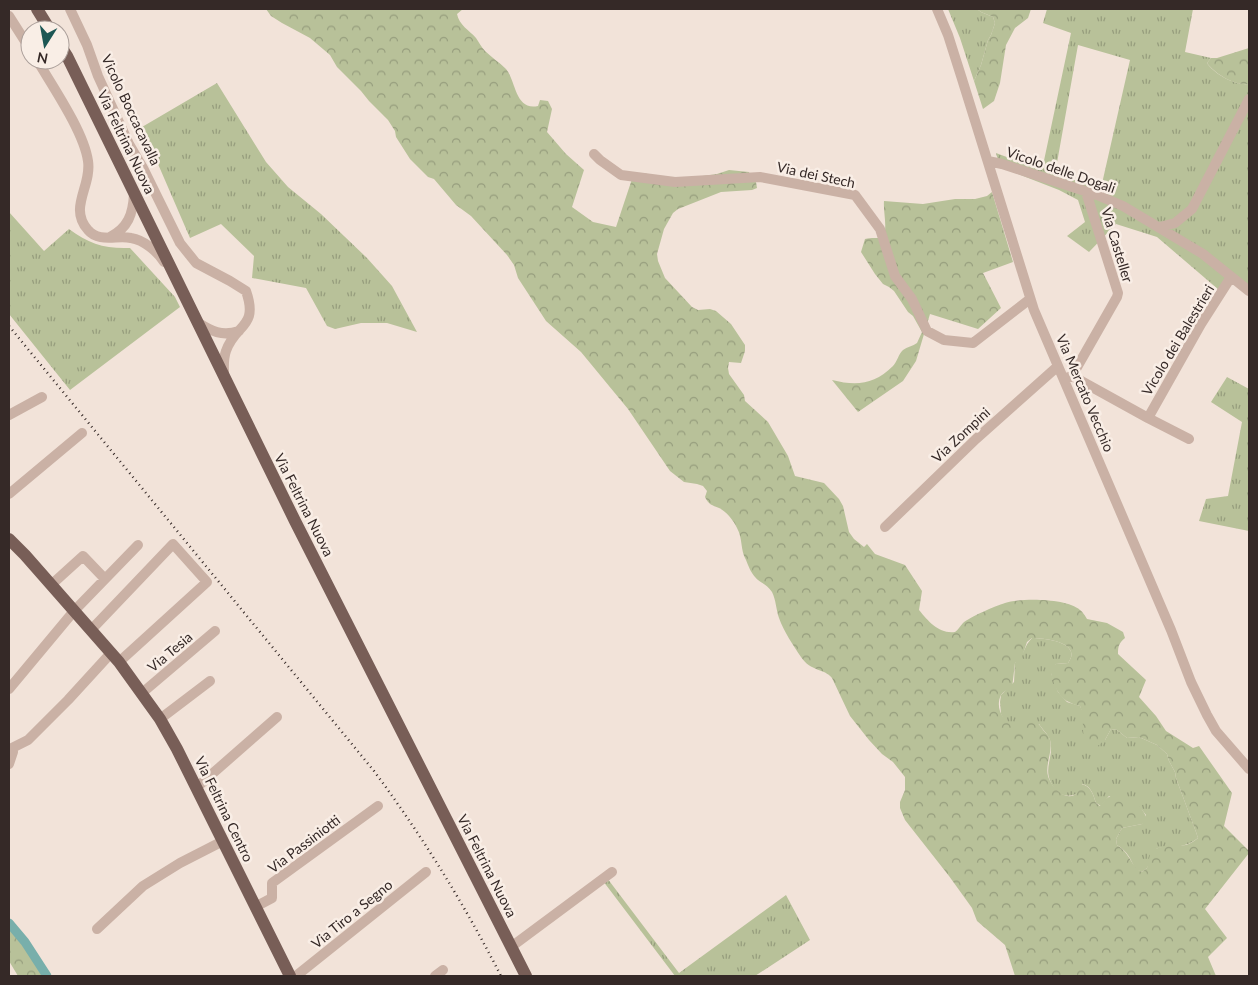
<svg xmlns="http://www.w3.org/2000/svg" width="1258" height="985" font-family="Lato,sans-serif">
<defs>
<pattern id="grass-tufts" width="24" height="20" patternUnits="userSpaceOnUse" patternTransform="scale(1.25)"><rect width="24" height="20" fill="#b8c199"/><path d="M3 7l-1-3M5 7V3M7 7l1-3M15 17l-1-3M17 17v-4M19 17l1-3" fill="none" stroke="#969d7d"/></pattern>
<pattern id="forest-crowns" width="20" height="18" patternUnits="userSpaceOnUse" patternTransform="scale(1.25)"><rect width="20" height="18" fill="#b8c199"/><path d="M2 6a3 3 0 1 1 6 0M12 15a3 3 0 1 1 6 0" fill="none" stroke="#969d7d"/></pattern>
</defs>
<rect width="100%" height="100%" fill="#f2e3d9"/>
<path fill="url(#grass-tufts)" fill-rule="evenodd" d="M948 9H977L981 12 993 17 995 23 991 35 988 40 981 65 974 81 960 38Z
M1047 9H1193L1185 52 1211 58 1207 63C1214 74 1236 86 1249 84V286L1231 273 1219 290 1157 237 1116 224 1089 252 1067 236 1085 222 1078 200 1059 190 1000 167 996 153 1042 170 1071 33 1043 23ZM1078 45 1130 60 1101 188 1055 174Z
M217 83 266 162 288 187 321 214 367 258 392 286 417 332 387 323H361L335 329 327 326 306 288 252 278 254 256 221 224 190 238 142 127Z
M9 212 44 251 69 229C89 244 105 249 130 248L175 297 180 307 70 390 9 314Z
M1227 377 1249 389V531L1199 521 1206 499 1228 496 1242 422 1211 402Z
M1032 638C1046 638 1083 643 1068 663L1056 664 1051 673 1058 692 1067 702 1080 706 1083 712 1084 730 1105 740 1111 729 1117 730 1127 738 1139 737 1157 745 1167 754 1169 761 1175 772 1176 778 1196 832 1198 838C1186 848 1172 847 1157 848L1147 868 1142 872 1135 869C1131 859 1127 851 1117 845L1116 839 1122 828 1142 824 1146 815 1142 810 1109 796 1101 806 1096 803C1093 794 1091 786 1082 784 1080 789 1079 794 1073 795 1066 797 1060 795 1055 789 1040 769 1055 759 1050 740 1048 734 1042 729 1039 724H1009L1004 720 1001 714 1000 702 1001 695 1014 682 1015 663C1026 653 1023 647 1032 638Z
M604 874 679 973 786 895 810 940 755 976H675L600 877Z"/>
<path fill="url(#forest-crowns)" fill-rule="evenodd" d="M266 9H463L457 14C459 25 469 30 476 38 479 42 481 47 485 51 491 57 499 62 506 69 516 81 515 111 538 106L540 100 548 101 552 109 547 132 566 154 584 170 572 207 593 222 616 227 634 173H643L674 180 717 174 729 170 749 172 751 178 756 182 757 188 752 190 721 192 678 209 673 213 664 229 657 254 658 261 665 278 692 307 698 310 710 309 716 311 731 324 745 345V351L741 363 729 362 728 368 729 374 744 395 745 401 768 422 788 456 795 476 824 483 839 499 843 506 849 532 854 539 864 547 867 544 875 554 905 565 922 591 919 610C929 622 939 634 955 632 958 630 960 626 963 623 970 617 995 606 1005 603 1021 598 1066 598 1080 610 1083 612 1085 616 1087 619L1107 623 1123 632 1125 638C1119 643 1118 646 1118 654L1146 680 1139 697 1156 716 1166 731 1193 748 1199 746 1232 793 1224 826 1249 851V853L1205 909 1227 938 1208 957 1216 976H1015L1005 945 977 921 972 908 949 876 905 820 900 808V802L905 790V777L893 762 882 754 869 740 850 716 832 678C824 668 811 672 801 657 793 645 784 632 779 618 776 609 776 600 772 592 767 584 760 583 755 577 751 573 748 565 746 560 740 549 743 539 737 528 734 521 726 511 719 508 712 505 709 505 705 497L707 491 703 486 697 484 684 482 670 471 628 409 581 352 546 321 518 278 514 265 507 255 471 216 456 205 434 179 428 177 410 159 396 137 395 131 388 120 369 101 361 91 337 67 330 55 310 38 282 23 271 16ZM1032 638C1046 638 1083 643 1068 663L1056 664 1050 668C1052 680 1057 697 1069 702 1072 704 1076 705 1080 706 1086 719 1079 736 1089 747L1095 748 1105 740 1111 729 1117 730 1127 738 1139 737 1157 745 1167 754 1169 761 1175 772 1176 778 1196 832 1198 838C1185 849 1181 844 1167 846 1162 847 1156 848 1151 850L1147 868 1142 872C1131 867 1131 854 1117 845L1116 839 1122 828 1142 824 1147 821C1146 807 1122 789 1109 797 1106 798 1103 803 1100 806L1096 803C1093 794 1091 786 1081 784 1075 808 1053 792 1048 776 1045 764 1053 752 1050 740 1049 735 1044 732 1041 727 1037 720 1029 719 1021 720L1016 724C1002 723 995 707 1001 695 1003 692 1008 689 1012 688L1015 663 1021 660 1027 642Z
M977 9H1031L1028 18 1015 28 1006 45 1000 83 994 101 983 109 974 81 981 65 988 40 991 35 995 23 993 17 981 12Z
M1249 48V84C1235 86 1215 74 1207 63L1211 58H1217Z
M992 192 1013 262 983 273 1001 308 978 329 930 314 916 361 903 381 858 412 832 380C856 386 874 385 893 366 897 362 899 353 903 350 907 347 913 346 917 343L922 332 913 316 908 312 894 291 889 287 883 284 875 274 861 252 865 239C872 237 876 239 883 237 888 228 883 212 884 201L923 204 955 199H975L987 196Z
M9 925 10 926 43 976H18L9 961Z"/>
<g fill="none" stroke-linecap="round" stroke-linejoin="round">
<path stroke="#78afab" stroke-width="9" d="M9 923 25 942 47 976"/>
<path stroke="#cab1a5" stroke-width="10" d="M70 9 87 45 98 76 129 144 143 168 180 243 196 263 230 281 246 291C259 328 235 324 226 351 223 359 224 367 224 375
M937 9 948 35 962 79 1034 310 1171 630 1191 682 1207 715 1216 731 1249 769
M9 16 30 49
M37 60C53 87 84 132 88 161 92 186 68 208 88 230 99 243 117 235 131 238 144 240 158 252 164 262
M594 154 600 160 621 175 675 182 760 177 855 195 880 229 895 276 912 299 927 331 944 340 973 343 1030 299
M988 161 1002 164 1097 195 1123 206 1203 254 1249 291
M1160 227 1175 223 1192 209 1249 99
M110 237C128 228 133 214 134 194
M197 322C211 331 222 337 239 331
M1072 376 1148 418 1201 324 1231 277
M1067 378 1072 376 1117 297 1118 293 1086 192
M9 415 42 397
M1148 418 1189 439
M9 494 82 433
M885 527 976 439 1058 366
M51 585 83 556 105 579
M91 630 173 544 207 582 119 662
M9 689 74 611 138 545
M142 693 215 631
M160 719 210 681
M12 748 28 740 68 700 111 653
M9 764 13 752 12 748
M196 788 277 717
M255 907 272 898V883L378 806
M97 929 143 886 180 863 223 841
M511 947 612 872
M296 976 426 872
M435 976 443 970"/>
<path stroke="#785e57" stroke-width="12" d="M37 9 50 30
M60 45 67 56 295 521 526 976
M9 539 25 555 119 662 160 719 177 749 290 976"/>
<path stroke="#352927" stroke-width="2.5" stroke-dasharray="1 4" stroke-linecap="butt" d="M9 326 374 771C423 837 464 904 501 976"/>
</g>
<g text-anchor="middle" stroke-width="5" stroke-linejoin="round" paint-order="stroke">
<g font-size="14" fill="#352927" stroke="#f9eee6">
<text transform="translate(131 110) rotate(65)" y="5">Vicolo Boccacavalla</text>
<text transform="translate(126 142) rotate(64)" y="5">Via Feltrina Nuova</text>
<text transform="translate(1061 170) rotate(19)" y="5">Vicolo delle Dogali</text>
<text transform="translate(816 175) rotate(12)" y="5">Via dei Stech</text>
<text transform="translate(1117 245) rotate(73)" y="5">Via Casteller</text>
<text transform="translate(1178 340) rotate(-59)" y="5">Vicolo dei Balestrieri</text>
<text transform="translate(1085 393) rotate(67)" y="5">Via Mercato Vecchio</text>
<text transform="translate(961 435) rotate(-43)" y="5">Via Zompini</text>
<text transform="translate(304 505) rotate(63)" y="5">Via Feltrina Nuova</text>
<text transform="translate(170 652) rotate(-40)" y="5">Via Tesia</text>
<text transform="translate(224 809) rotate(64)" y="5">Via Feltrina Centro</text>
<text transform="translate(304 844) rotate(-37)" y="5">Via Passiniotti</text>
<text transform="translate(487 866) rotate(63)" y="5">Via Feltrina Nuova</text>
<text transform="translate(352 914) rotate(-39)" y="5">Via Tiro a Segno</text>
</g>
</g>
<rect width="1258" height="985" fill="none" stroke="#352927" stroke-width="20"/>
<g transform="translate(45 45) rotate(191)"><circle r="24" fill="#f9eee6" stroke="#ab9f9a"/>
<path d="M0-4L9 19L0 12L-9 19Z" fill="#1c5754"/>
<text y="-8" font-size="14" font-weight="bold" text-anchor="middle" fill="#352927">N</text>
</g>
</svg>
